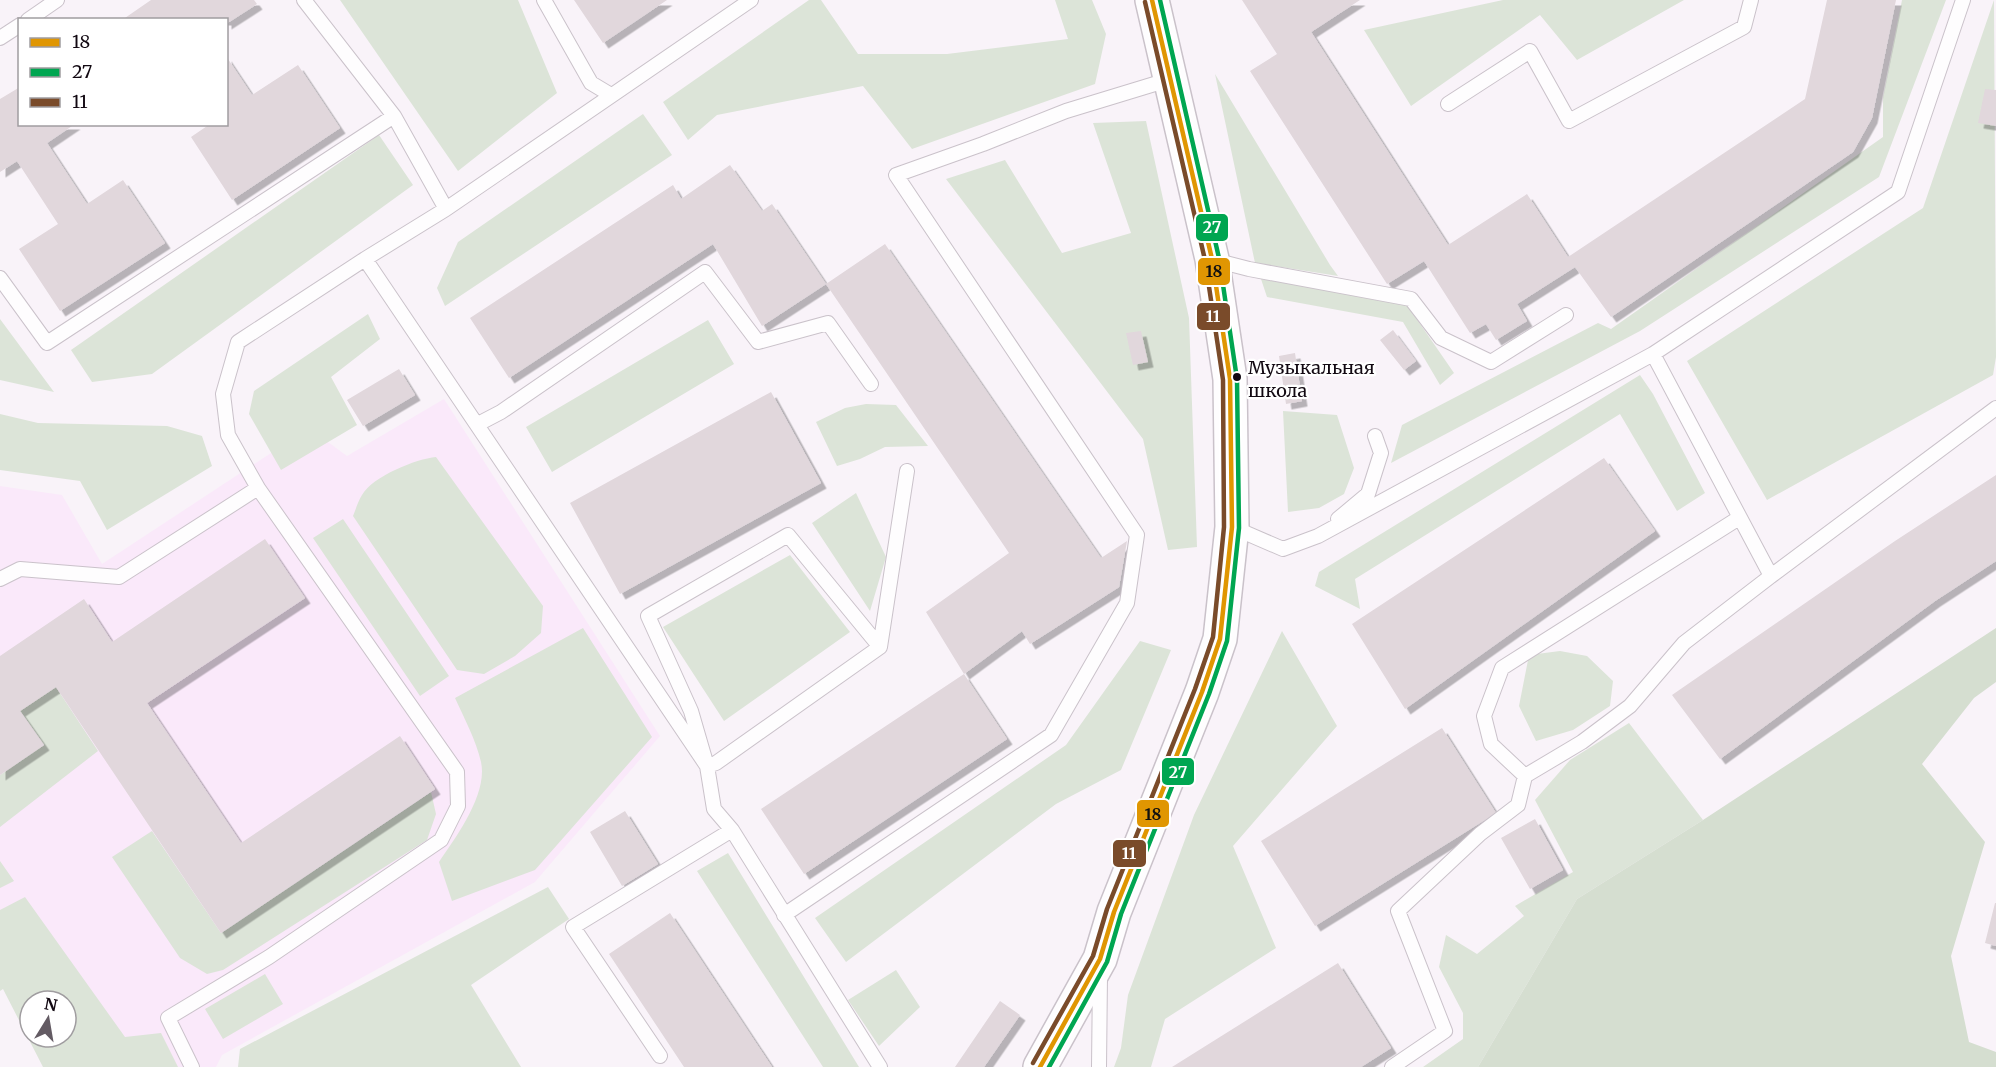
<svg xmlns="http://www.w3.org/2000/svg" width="1996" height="1067" font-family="Merriweather,serif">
<defs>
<filter id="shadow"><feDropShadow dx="5.5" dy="5.5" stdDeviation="0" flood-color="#0004"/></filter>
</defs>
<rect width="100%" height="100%" fill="#f9f3f9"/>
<path fill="#fae9fa" d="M444 399 660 736 535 882 222 1055 216 1067H96L66 1001 0 965V486L62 495 102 564 309 428 347 456Z"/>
<path fill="#dce4d8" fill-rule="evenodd" d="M340 0H518L557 93 458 171Z
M809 0H821L858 54H947L1068 39 1055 0H1092L1106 34 1095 84 912 149 863 86 717 115 688 140 663 102Z
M1503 0H1684L1577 60 1540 15 1411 106 1364 30Z
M1902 0H1946L1879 177 1640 331 1391 463 1402 425 1598 323 1611 329 1883 137V98Z
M1994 0 1996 357 1993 375 1767 500 1687 361 1923 208Z
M1215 74 1330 265 1338 276 1255 263Z
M643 114 672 155 445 306 437 288 458 242Z
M1146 121 1189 318 1197 547 1168 550 1143 439 946 179 1005 160 1062 253 1131 233 1093 123Z
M379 135 413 185 152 374 92 382 71 350Z
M1261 279 1405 302 1454 373 1440 385 1403 322 1267 297Z
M368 314 380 339 331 377 357 425 281 470 249 414 254 391Z
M0 319 54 392 0 380Z
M708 320 734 364 552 472 526 427Z
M1640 375 1653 394 1705 493 1677 511 1620 414 1355 579 1360 609 1315 586 1319 572Z
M866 404 896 405 928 446 885 447 860 459 837 466 816 422 845 408Z
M1283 411 1337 415 1354 468 1344 494 1319 508 1288 512Z
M0 414 38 423 167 426 202 436 212 466 107 530 80 481 0 470Z
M436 457 543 606 541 633 515 656 484 674 457 670 353 516C356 509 358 501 362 495 373 476 416 459 436 457Z
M856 493 886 557 870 611 812 523Z
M343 519 449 676 420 696 313 538Z
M790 555 850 632 724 721 663 627Z
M583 628 652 737 535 870 452 901 439 862C456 837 488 794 481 762 476 740 464 718 455 698Z
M1282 631 1337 726 1233 846 1276 948 1165 1019 1151 1067H1114L1121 1048 1128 995 1194 815Z
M1140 641 1171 650 1121 770 1056 804 846 962 815 918 1066 745Z
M1560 651 1587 656 1613 681 1610 706 1573 730 1536 741 1519 706 1529 655Z
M56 687 98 751 0 827V775L44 745 20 711Z
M1629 723 1703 820 1577 899 1478 1067H1423L1463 1039V1013L1439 967 1446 935 1477 954 1524 916 1515 906 1573 872 1535 800 1570 760Z
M431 792 436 814 427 840 223 970 207 974 180 958 112 857 152 831 221 933Z
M728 853 859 1067H823L697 871Z
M0 861 14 881 0 888Z
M548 887 569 919 471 985 521 1067H238L240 1049Z
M25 897 125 1037 161 1033 178 1067H43L3 989 0 991V910ZM30 1001H66V1037H30Z
M896 970 920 1007 879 1046 848 1000Z
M265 974 283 1004 223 1039 205 1009Z"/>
<path fill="#d5ded0" d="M1996 628V682L1974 698 1922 764 1985 842 1951 956 1969 1042 1996 1052V1067H1478L1577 899 1703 820Z"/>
<path fill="#e1d7dc" filter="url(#shadow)" d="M151 0H254L257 4 226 24V20H122Z
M574 0H667L603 43Z
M1242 0H1360L1311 32 1448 245 1527 194 1568 257 1805 99 1827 0H1896L1872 118 1853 152 1611 317 1575 267 1517 304 1527 321 1496 340 1486 324 1470 333 1424 261 1387 284 1250 71 1277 54Z
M226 56 252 95 298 65 340 128 232 200 191 137 210 124H226Z
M20 87V124H75L47 143 87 204 123 180 165 243 60 311 19 249 58 224 17 161 0 172V99Z
M1985 89 1996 90V126L1978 123Z
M730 165 762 211 772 204 826 284 762 326 713 244 509 378 470 318 673 185 681 199Z
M885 244 1101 558 1127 541 1119 587 1030 644 1022 631 964 674 926 612 1009 553 826 284Z
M1393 330 1416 361 1404 370 1380 340Z
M1141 331 1148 362 1133 365 1126 333Z
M1295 353 1302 401 1286 404 1279 356Z
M399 369 415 395 363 426 347 400Z
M771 392 821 483 620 594 570 503Z
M1604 458 1655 531 1405 709 1352 624Z
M1996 475V561L1935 601 1720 759 1672 695 1895 541Z
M265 539 305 598 147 703 241 843 400 736 435 789 221 933 56 687 20 711 44 745 0 775V656L84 599 112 642Z
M964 674 1007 739 804 874 761 809Z
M1442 728 1496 813 1315 926 1261 841Z
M625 811 658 864 622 886 590 832Z
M1535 819 1563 870 1530 889 1501 838Z
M1995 903H1996V946L1985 943Z
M670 913 772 1067H684L609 954Z
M1338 963 1391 1048 1361 1067H1172Z
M1000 1001 1020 1015 984 1067H955Z"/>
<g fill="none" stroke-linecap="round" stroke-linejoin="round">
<g stroke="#cac2ca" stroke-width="16">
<path id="service" d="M304 0 394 116 446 209 365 259 707 766 714 809 732 830 880 1067
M544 0 591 83 611 95
M28 20 57 0
M0 38 20 25
M1448 104 1530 51 1569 121 1744 27 1751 0
M446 209 751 0
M1214 260 1249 269 1411 299 1441 338 1491 362 1566 315
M0 278 47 343 394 116
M1653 354 1898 192 1963 0
M478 424 501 412 705 272 758 342 828 323 871 384
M1338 519 1368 494 1381 453 1375 436
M1232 527 1283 549 1318 536 1653 354 1771 576 1684 643 1630 706 1582 742 1525 776 1518 805 1480 834 1398 911 1445 1031 1392 1067
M1771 576 1996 408
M0 579 20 569 119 577 258 488
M880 647 788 535 648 616 691 711 707 766 716 763 880 647 907 471
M1525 776 1491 744 1484 716 1502 668 1739 518
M784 915 1051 735 1127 603 1137 535 896 175 983 144 1066 111 1171 79
M660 1056 573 927 732 830
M192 1067 168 1018 269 957 441 840 458 806 457 772 258 488 228 435 223 394 238 342 365 259
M1099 1067 1100 976"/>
</g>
<g stroke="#cac2ca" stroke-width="36">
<path id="tertiary" d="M1040 1067 1100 959 1114 912 1202 692 1220 639 1232 527 1230 379 1212 259 1152 0"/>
</g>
<use href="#service" stroke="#fefdfe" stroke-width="14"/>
<use href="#tertiary" stroke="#fefdfe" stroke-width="33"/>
<g stroke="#fff" stroke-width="9">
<path id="bus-1" d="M1040 1067 1100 959 1114 912 1202 692 1220 639 1232 527 1230 379 1212 259 1152 0"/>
</g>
<g stroke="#fff" stroke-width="9">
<path id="bus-2" d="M1049 1067 1107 962 1121 914 1209 694 1227 641 1239 528 1237 379 1219 258 1160 0"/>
</g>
<g stroke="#fff" stroke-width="9">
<path id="bus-3" d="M1033 1063 1093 956 1107 909 1195 689 1213 637 1224 527 1223 380 1205 260 1145 2"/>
</g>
<use href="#bus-1" stroke="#e09602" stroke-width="4.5"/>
<use href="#bus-2" stroke="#00a651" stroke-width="4.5"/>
<use href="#bus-3" stroke="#7a4b2a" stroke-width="4.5"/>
</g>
<circle fill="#120912" stroke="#fff" stroke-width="2" cx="1237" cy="377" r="5"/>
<g text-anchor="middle" stroke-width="4.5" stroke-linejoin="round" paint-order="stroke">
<g font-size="18" fill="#120912" stroke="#fff" text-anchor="start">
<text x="1248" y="374">Музыкальная<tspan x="1248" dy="23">школа</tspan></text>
</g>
</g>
<g stroke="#fff" stroke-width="2">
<rect x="1195" y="213" width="34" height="29" rx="6" fill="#00a651"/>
<rect x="1197" y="257" width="34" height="29" rx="6" fill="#e09602"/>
<rect x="1196" y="302" width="35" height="29" rx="6" fill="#7a4b2a"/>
<rect x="1161" y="757" width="34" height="29" rx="6" fill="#00a651"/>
<rect x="1136" y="799" width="34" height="29" rx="6" fill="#e09602"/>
<rect x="1112" y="839" width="35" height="29" rx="6" fill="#7a4b2a"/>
</g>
<g font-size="16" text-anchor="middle" font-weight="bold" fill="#fff">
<text x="1212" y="233">27</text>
<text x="1213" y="322">11</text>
<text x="1178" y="778">27</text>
<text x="1129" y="859">11</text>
</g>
<g font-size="16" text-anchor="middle" font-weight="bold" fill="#111">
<text x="1214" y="277">18</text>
<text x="1153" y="820">18</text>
</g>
<rect x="18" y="18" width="210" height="108" fill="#ffffff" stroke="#a09da0" stroke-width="1.5"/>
<rect x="30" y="38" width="30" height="9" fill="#e09602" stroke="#a09da0" stroke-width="1.5"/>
<text x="72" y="48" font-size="18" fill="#120912">18</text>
<rect x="30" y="68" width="30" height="9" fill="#00a651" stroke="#a09da0" stroke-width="1.5"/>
<text x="72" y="78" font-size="18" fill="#120912">27</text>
<rect x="30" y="98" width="30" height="9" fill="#7a4b2a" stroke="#a09da0" stroke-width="1.5"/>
<text x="72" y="108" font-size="18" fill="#120912">11</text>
<g transform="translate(48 1019) rotate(11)"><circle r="28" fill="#ffffff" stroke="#a09da0" stroke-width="1.5"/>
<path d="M0-4.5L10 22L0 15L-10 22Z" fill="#635b63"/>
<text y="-9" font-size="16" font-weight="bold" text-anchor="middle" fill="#120912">N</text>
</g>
</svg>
